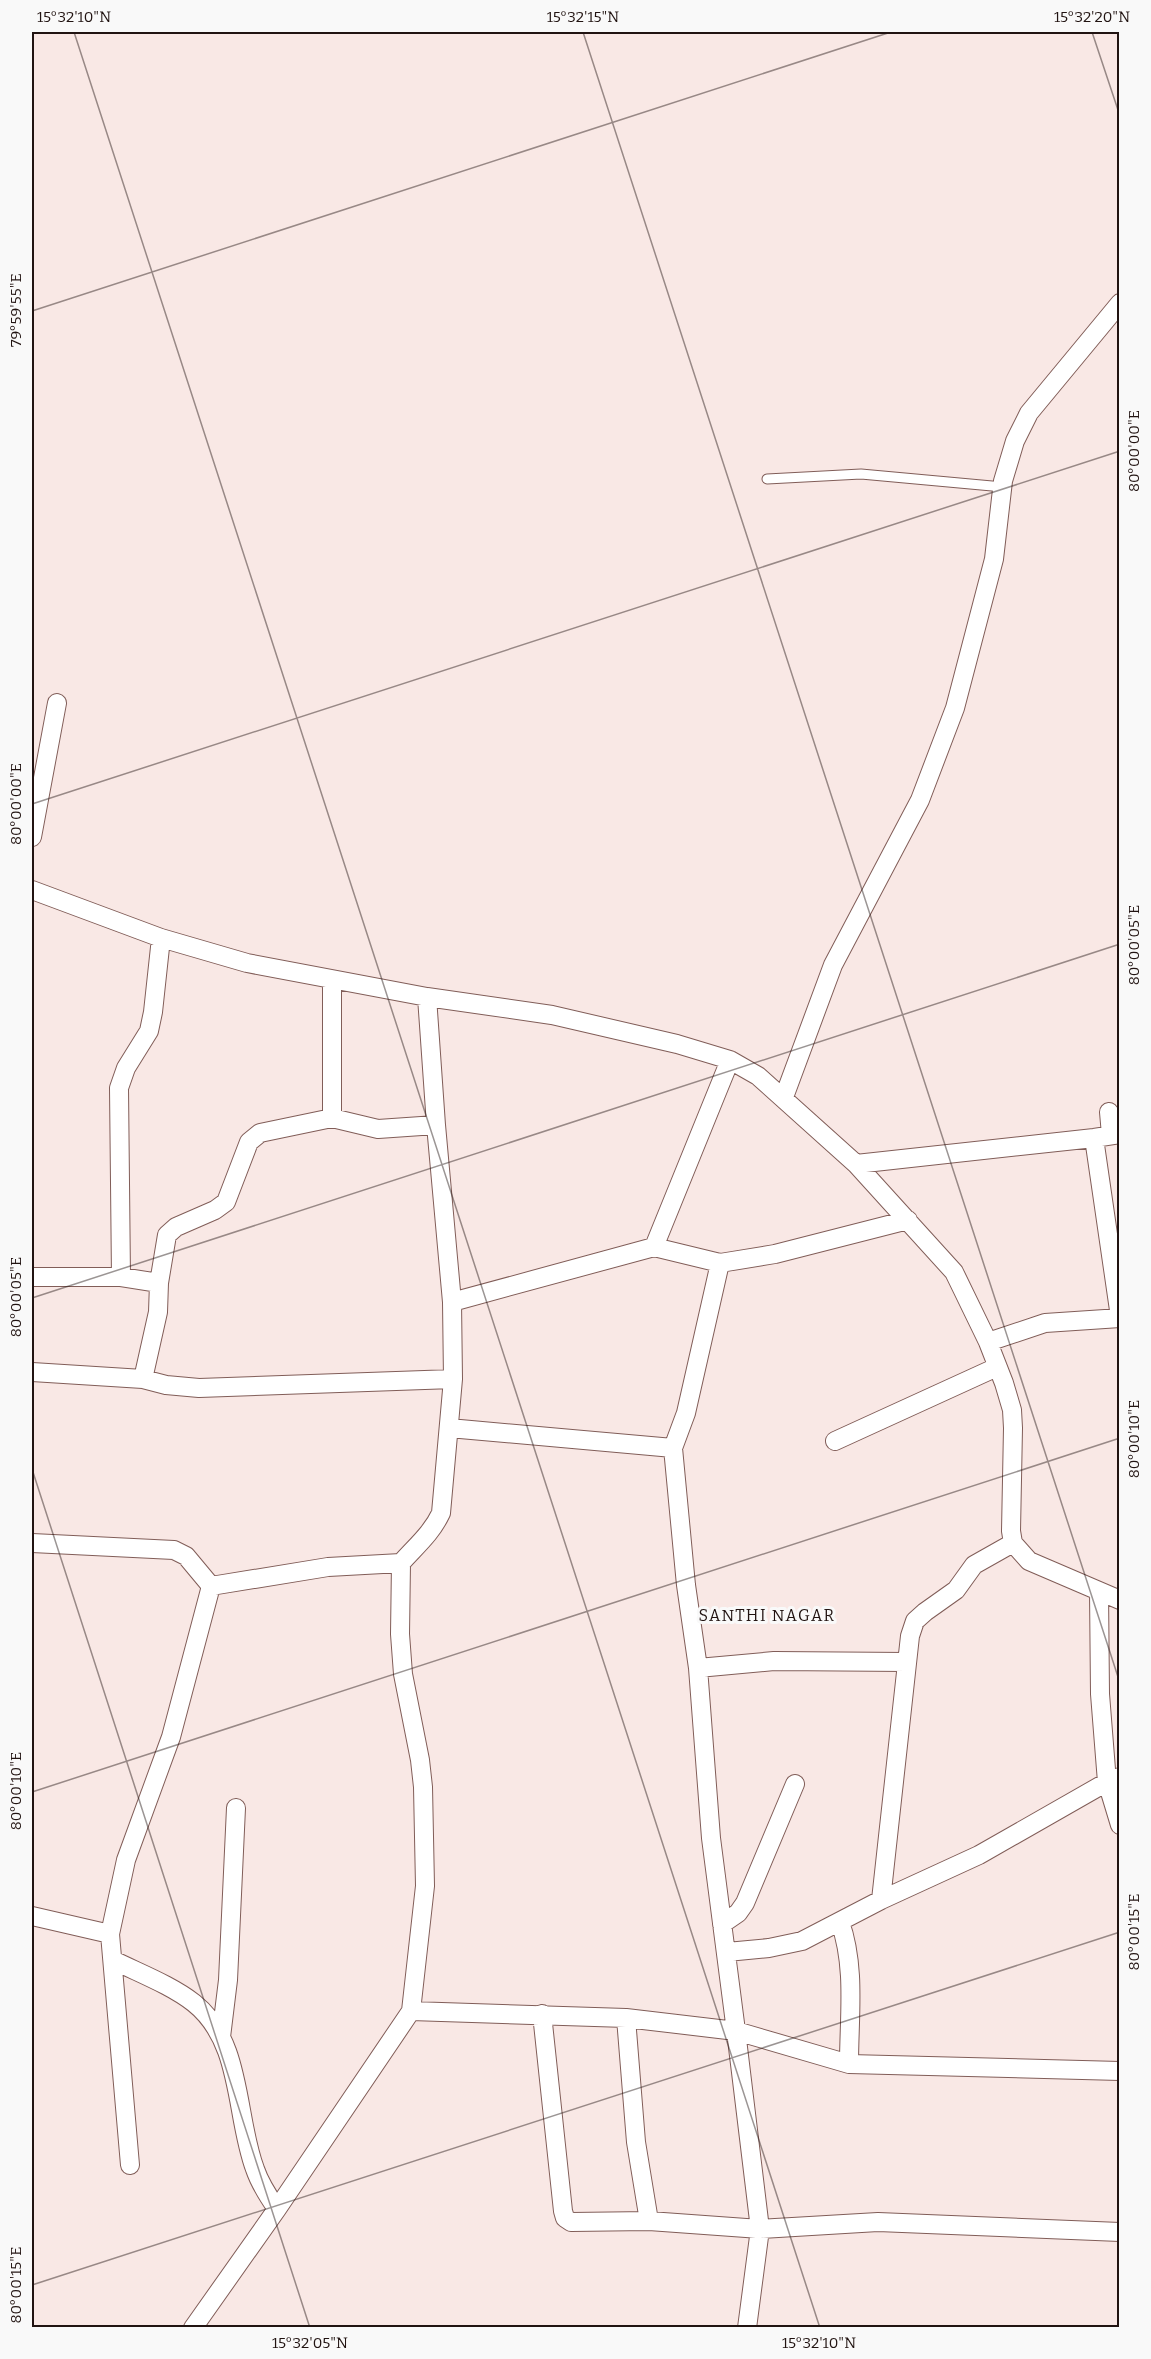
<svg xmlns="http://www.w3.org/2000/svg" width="1151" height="2359" font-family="Bitter,serif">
<rect width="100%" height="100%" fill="#f9e8e5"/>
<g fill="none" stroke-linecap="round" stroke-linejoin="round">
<g stroke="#815d58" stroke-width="11">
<path id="service" d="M767 479 861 474 1003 487"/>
</g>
<g stroke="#815d58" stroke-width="20">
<path id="minor" d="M32 837 57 703
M32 890 161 938 247 963 427 997 552 1015 677 1044 730 1060 758 1076 856 1164 954 1272 988 1342 1004 1383 1012 1410 1013 1428 1011 1531 1013 1543 1029 1561 1120 1600
M784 1097 833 965 920 800 955 708 994 559 1003 481 1015 441 1029 413 1120 303
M1109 1112 1111 1135
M332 1118 378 1129 436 1125
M1094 1138 1120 1317
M856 1164 1094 1138 1120 1134
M654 1247 720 1263 775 1254 908 1220
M720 1263 686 1413 673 1448 686 1585 698 1668 711 1838 736 2031 849 2064 1120 2071
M32 1277H121
M159 1283 167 1235 176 1227 215 1210 226 1202 249 1142 260 1133 332 1118V979
M452 1302 654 1247 730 1060
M988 1342 1045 1323 1120 1318
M32 1372 143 1379 166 1385 199 1388 453 1379
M143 1379 158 1312 159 1283 121 1277 119 1088 126 1068 149 1031 153 1012 161 938
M449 1428 673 1448
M835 1441 997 1367
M32 1543 174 1550 186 1556 211 1586
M1099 1591 1100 1694 1107 1782 1120 1825
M698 1668 774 1661 907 1662
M881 1900 910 1636 915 1621 925 1612 956 1590 974 1565 1013 1543
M32 1916 110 1934 130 2165
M840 1922C856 1967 849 2017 849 2064
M722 1924 738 1913 745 1903 795 1784
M110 1934 126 1860 171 1737 211 1586 328 1567 401 1563
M727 1952 769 1948 802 1941 881 1900 979 1855 1107 1782 1120 1777
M113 1960C139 1973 171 1985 194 2003 243 2042 235 2116 255 2169 260 2184 268 2196 277 2209
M411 2011 626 2018 736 2031 760 2229 747 2328
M542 2014 563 2211 565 2218 571 2222 649 2221 760 2229 878 2222 1120 2232
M626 2018 636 2142 649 2221
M221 2037 228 1980 236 1808
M193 2328 277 2209 411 2011 425 1886 423 1787 420 1760 403 1674 400 1634 401 1563C416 1546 431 1534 441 1513L453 1379 452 1302 436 1125 427 997"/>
</g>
<use href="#service" stroke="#fff" stroke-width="9"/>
<use href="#minor" stroke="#fff" stroke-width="18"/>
</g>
<path fill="none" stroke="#211311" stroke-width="1.5" stroke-opacity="0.45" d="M74 32 820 2328M583 32 1120 1683M1092 32 1120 116M32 311 891 32M32 804 1120 451M32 1298 1120 944M32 1469 310 2328M32 1792 1120 1438M32 2285 1120 1932"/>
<g text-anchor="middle" stroke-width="6" stroke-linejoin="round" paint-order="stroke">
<g font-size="16" letter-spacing="1.5" fill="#211311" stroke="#f9f9f9">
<text x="767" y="1621">SANTHI NAGAR</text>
</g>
</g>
<rect width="1151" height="2359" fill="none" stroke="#f9f9f9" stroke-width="66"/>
<rect x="33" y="33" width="1085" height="2293" fill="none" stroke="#211311" stroke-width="2"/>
<g font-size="15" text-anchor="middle" fill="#211311">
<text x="74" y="22">15°32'10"N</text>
<text x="583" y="22">15°32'15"N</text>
<text x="1092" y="22">15°32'20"N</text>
<text transform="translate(16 310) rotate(-90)" y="5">79°59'55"E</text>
<text transform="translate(1134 451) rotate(-90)" y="5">80°00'00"E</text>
<text transform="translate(16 804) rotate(-90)" y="5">80°00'00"E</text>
<text transform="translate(1134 945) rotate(-90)" y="5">80°00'05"E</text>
<text transform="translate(16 1297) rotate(-90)" y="5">80°00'05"E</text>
<text transform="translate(1134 1439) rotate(-90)" y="5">80°00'10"E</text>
<text transform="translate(16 1791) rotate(-90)" y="5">80°00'10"E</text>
<text transform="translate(1134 1932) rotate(-90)" y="5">80°00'15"E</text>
<text transform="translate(16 2285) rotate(-90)" y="5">80°00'15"E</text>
<text x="310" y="2348">15°32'05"N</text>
<text x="819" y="2348">15°32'10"N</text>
</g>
</svg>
